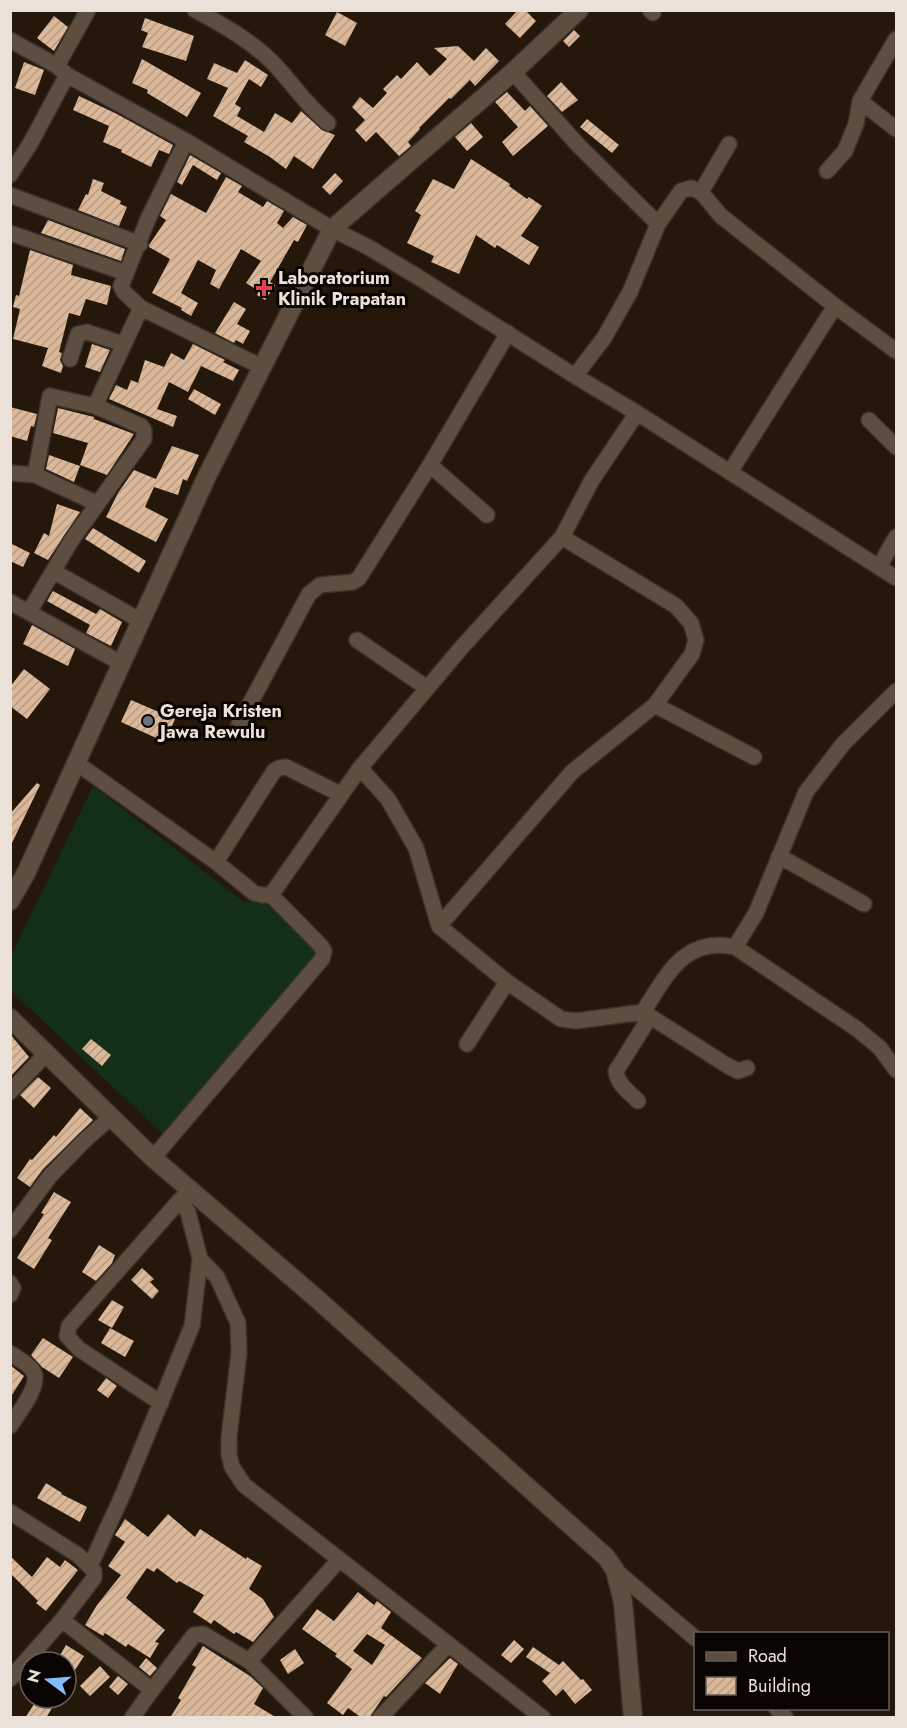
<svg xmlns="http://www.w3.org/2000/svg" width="907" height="1728" font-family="Jost,sans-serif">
<defs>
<pattern id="building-hatch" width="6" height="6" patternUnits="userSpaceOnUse" patternTransform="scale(1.5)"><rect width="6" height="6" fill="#dbb899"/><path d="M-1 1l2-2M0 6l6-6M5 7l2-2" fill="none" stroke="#b69b83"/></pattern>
</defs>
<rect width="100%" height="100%" fill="#25170a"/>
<path fill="#132f17" d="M93 786 243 901 277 904 324 947 164 1135 11 991 10 958Z"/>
<path fill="url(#building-hatch)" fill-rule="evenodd" d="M518 10H525L536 21 520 38 505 24Z
M337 12 357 23 345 46 325 35Z
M54 16 68 27 54 51 37 38Z
M145 18 194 36 186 61 142 47 148 33 141 30Z
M574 30 580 36 569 47 563 41Z
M458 46 474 61 486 48 499 61 475 86 470 80 451 99 449 98 419 128 420 129 408 142 411 146 399 156 376 132 366 142 355 130 365 120 352 107 360 97 373 108 387 93 383 89 397 75 401 79 417 62 430 76 447 59 434 48Z
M142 59 201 93 187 117 147 93 148 90 132 83Z
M245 60 268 75 261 87 249 79 235 104 241 108 237 116 264 132 275 113 292 123 301 111 322 130 335 135 313 169 294 156 286 169 270 157 244 142 248 136 213 116 228 88 207 79 214 63 237 73Z
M24 62 44 70 35 95 15 88Z
M561 82 578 100 562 112 547 96Z
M507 92 525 111 530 106 548 126 513 156 502 142 518 127 495 102Z
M79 96 117 114 173 145 169 154 159 150 151 167 121 152 122 150 103 142 109 126 73 110Z
M587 119 619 145 612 153 580 127Z
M471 123 483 137 467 151 455 137Z
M190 155 221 173 217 180 193 165 182 185 177 182Z
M471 159 510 184 509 186 527 199 529 197 542 206 521 236 539 247 529 265 497 245 495 248 476 235 459 274 431 262 434 256 407 243 421 215 415 211 433 179 454 189Z
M335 173 343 181 330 195 322 187Z
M226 177 242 186 238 192 263 207 267 201 284 211 277 223 283 228 293 217 307 225 298 242 294 240 270 282 275 285 265 300 257 295 259 291 246 283 261 261 241 249 219 289 210 284 216 270 198 260 181 293 198 303 191 316 181 310 182 308 152 293 170 259 149 247V245L166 220 160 216 171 194 206 213Z
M93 179 104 183 101 191 121 201 120 204 127 207 119 226 78 210 86 194 88 195Z
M48 220 125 249 121 261 41 233Z
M30 250 73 265 71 275 111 286 107 305 86 299 80 316 69 313 59 352 62 353 60 360 63 366 61 373 42 366 48 348 13 339 20 309 13 307 16 295 19 296Z
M234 302 246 309 237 324 250 331 243 344 236 340 234 343 215 333Z
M92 344 110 350 100 372 85 367Z
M193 344 225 360 223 362 239 370 233 381 201 366 188 392 169 382 157 409 177 416 173 427 109 399 116 385 127 390 131 380 138 383 145 360 164 367 171 353 184 360Z
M194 389 221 404 215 415 188 399Z
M10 407 37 414 34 427 31 426 27 441 10 436Z
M58 408 94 417V419L134 434 107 475 80 465 88 443 53 433Z
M172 446 199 455 187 481 183 479 178 495 154 487 145 507 168 519 156 542 106 517 118 493 134 470 156 479Z
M49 455 80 466 74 482 46 469Z
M57 504 80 512 48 560 34 553 44 533 49 536Z
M93 528 146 561 139 573 85 539Z
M10 543 30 553 23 567 10 561Z
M53 591 96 614 100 609 122 622 111 646 86 633 90 625 47 601Z
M32 625 75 649 68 666 23 644Z
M24 669 50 689 27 719 10 706V687Z
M131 700 175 719 165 742 121 722Z
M37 783 40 785 10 847V814Z
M10 1034 29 1057 10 1077Z
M91 1039 111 1055 102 1066 82 1049Z
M38 1077 51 1088 34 1108 20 1095Z
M80 1108 93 1120 43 1169 30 1187 17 1178 30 1159 32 1160 54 1135 56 1137Z
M54 1192 71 1202 48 1238 52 1240 34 1269 17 1258 44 1214 41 1213Z
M99 1245 115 1255 112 1263 96 1281 82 1272Z
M142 1268 154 1279 150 1282 159 1291 152 1299 131 1280Z
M112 1300 124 1307 112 1328 98 1320Z
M110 1328 134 1341 125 1357 101 1343Z
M43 1338 73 1357 59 1378 42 1367 31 1355Z
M10 1365 24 1376 10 1398Z
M106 1378 117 1386 108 1398 97 1390Z
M46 1483 62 1493 61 1494 87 1507 80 1522 37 1498Z
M168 1514 195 1537 200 1529 246 1559 247 1557 262 1566 249 1589 263 1599 274 1617 253 1642 236 1632 234 1634 214 1620 211 1624 193 1612 204 1595 179 1581 177 1583 157 1568 154 1572 147 1568 126 1598 165 1630 155 1642 159 1643 150 1658 128 1644 126 1647 105 1633 103 1636 85 1625 97 1605 121 1575 108 1566 125 1542 115 1535 125 1519 148 1537Z
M10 1556 32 1577 47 1557 60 1567 65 1560 78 1570 46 1611 36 1603 38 1601 10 1573Z
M358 1592 374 1605 377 1601 391 1612 381 1628 422 1658 386 1697 384 1696 369 1718H362L348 1708 343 1715 327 1703 352 1669 335 1656 337 1654 302 1629 317 1609 334 1621ZM367 1634 385 1645 372 1665 353 1651Z
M514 1640 524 1649 511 1663 501 1655Z
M66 1645 84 1656 66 1684V1662H56Z
M203 1646 250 1676 263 1688 254 1704 277 1718H170L181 1700 178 1698 196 1667 192 1665Z
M533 1647 559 1665 563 1661 581 1680 583 1679 592 1690 575 1704 563 1689 556 1696 542 1681 550 1673 526 1657Z
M295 1649 304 1663 288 1674 280 1660Z
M146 1658 157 1668 150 1676 139 1667Z
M450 1658 458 1664 440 1694 425 1683Z
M100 1666 110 1677 90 1696 80 1686Z
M118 1676 128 1684 118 1695 109 1687Z
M38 1698H58L46 1718H25Z"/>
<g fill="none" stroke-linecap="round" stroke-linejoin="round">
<g stroke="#3a2f2b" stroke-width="18">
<path id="street" d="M195 10C223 25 252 41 275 65 293 84 307 106 328 123
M650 10 653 13
M10 40 57 66 67 75 186 141 332 229 368 247 418 277 575 376 637 413 896 578
M57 66 88 10
M513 72 578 145 658 224
M860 101 896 129
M827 171 845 151 856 124 860 101 896 39
M10 175 30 144 67 75
M701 192 729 144
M10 195 140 244
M10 233 126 273
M141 308 262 367
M70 359 78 334 87 332 123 344
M575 376 604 338 630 292 658 224 681 191 691 188 701 192 721 216 835 306 896 351
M95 406 141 308 124 292 121 286 148 219 186 141
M869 420 896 447
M430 465 487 515
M730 472 835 306
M10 473 35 475 96 503
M879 567 896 537
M53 571 141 621
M10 602 121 663
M29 612 71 541 144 439V430L141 426 95 406 50 396 35 475
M357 640 427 688
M655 705 754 757
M239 724 309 594 320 585 353 582 359 578 430 465 508 333
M75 762 216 862 254 893 262 895H271
M360 768 388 799 416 848 439 926 507 982 561 1019 576 1021 643 1012C667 975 684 936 735 947L756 913 806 792 843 744 896 691
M779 856 864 904
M216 862 274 771 279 768 286 767 340 794
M271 895 360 768 462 647 562 537 592 480 637 413
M439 926 572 772 655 705 692 654 696 640 691 623 676 606 562 537
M735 947 857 1029 880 1048 896 1070
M643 1012 728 1066 738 1071 747 1068
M467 1044 507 982
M10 1092 46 1054
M638 1101C629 1092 617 1084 616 1071L650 1017
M153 1158 322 959 324 951 321 946 271 895
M10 1230 50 1176 84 1141 111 1117
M200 1259 217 1277 238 1323 239 1353 229 1437V1455L232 1467 244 1485 543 1718
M10 1283 13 1288 10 1295
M10 1353C17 1358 29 1364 33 1371 42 1384 18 1414 10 1426
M161 1403 79 1349 67 1336 69 1326 181 1199
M10 1512 78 1555 94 1571V1578L62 1620 10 1679
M90 1566 123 1494 192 1326 200 1259 188 1212 181 1199 191 1191
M615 1570 696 1639
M62 1620 152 1690 194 1635 203 1634 249 1661 306 1718
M249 1661 339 1560
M776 1708 786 1718
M132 1718 152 1690
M380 1718 448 1645"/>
</g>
<g stroke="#3a2f2b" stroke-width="21">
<path id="secondary" d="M10 901 26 873 207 476 332 229 513 72 579 10
M10 1018 153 1158 316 1298 606 1557 615 1570 623 1602 633 1718"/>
</g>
<use href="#street" stroke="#5e4e3f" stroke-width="15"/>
<use href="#secondary" stroke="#5e4e3f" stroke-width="18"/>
</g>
<path fill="#e0444e" stroke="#0a0502" stroke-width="2" d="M261 279h6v6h6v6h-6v6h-6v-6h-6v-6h6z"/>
<circle fill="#6b7280" stroke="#0a0502" stroke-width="2" cx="148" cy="721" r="6"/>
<g text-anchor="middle" stroke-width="6" stroke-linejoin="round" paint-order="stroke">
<g font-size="18" font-weight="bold" fill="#ebe1d8" stroke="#0a0502" text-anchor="start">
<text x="278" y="284">Laboratorium<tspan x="278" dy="21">Klinik Prapatan</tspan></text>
<text x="160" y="717">Gereja Kristen<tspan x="160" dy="21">Jawa Rewulu</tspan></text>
</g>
</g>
<rect width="907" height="1728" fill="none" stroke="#ebe1d8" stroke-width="24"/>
<rect x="694" y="1632" width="195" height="78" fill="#0a0502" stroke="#645d58" stroke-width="1.5"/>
<rect x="706" y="1652" width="30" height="9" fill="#5e4e3f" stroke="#645d58" stroke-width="1.5"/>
<text x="748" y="1662" font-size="18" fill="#ebe1d8">Road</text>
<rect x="706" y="1677" width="30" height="18" fill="url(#building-hatch)" stroke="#645d58" stroke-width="1.5"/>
<text x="748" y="1692" font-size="18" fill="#ebe1d8">Building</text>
<g transform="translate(48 1680) rotate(286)"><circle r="28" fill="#0a0502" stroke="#645d58" stroke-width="1.5"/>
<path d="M0-4.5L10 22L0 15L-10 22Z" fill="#82bcfa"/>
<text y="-9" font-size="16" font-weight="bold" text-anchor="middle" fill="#ebe1d8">N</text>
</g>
</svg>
